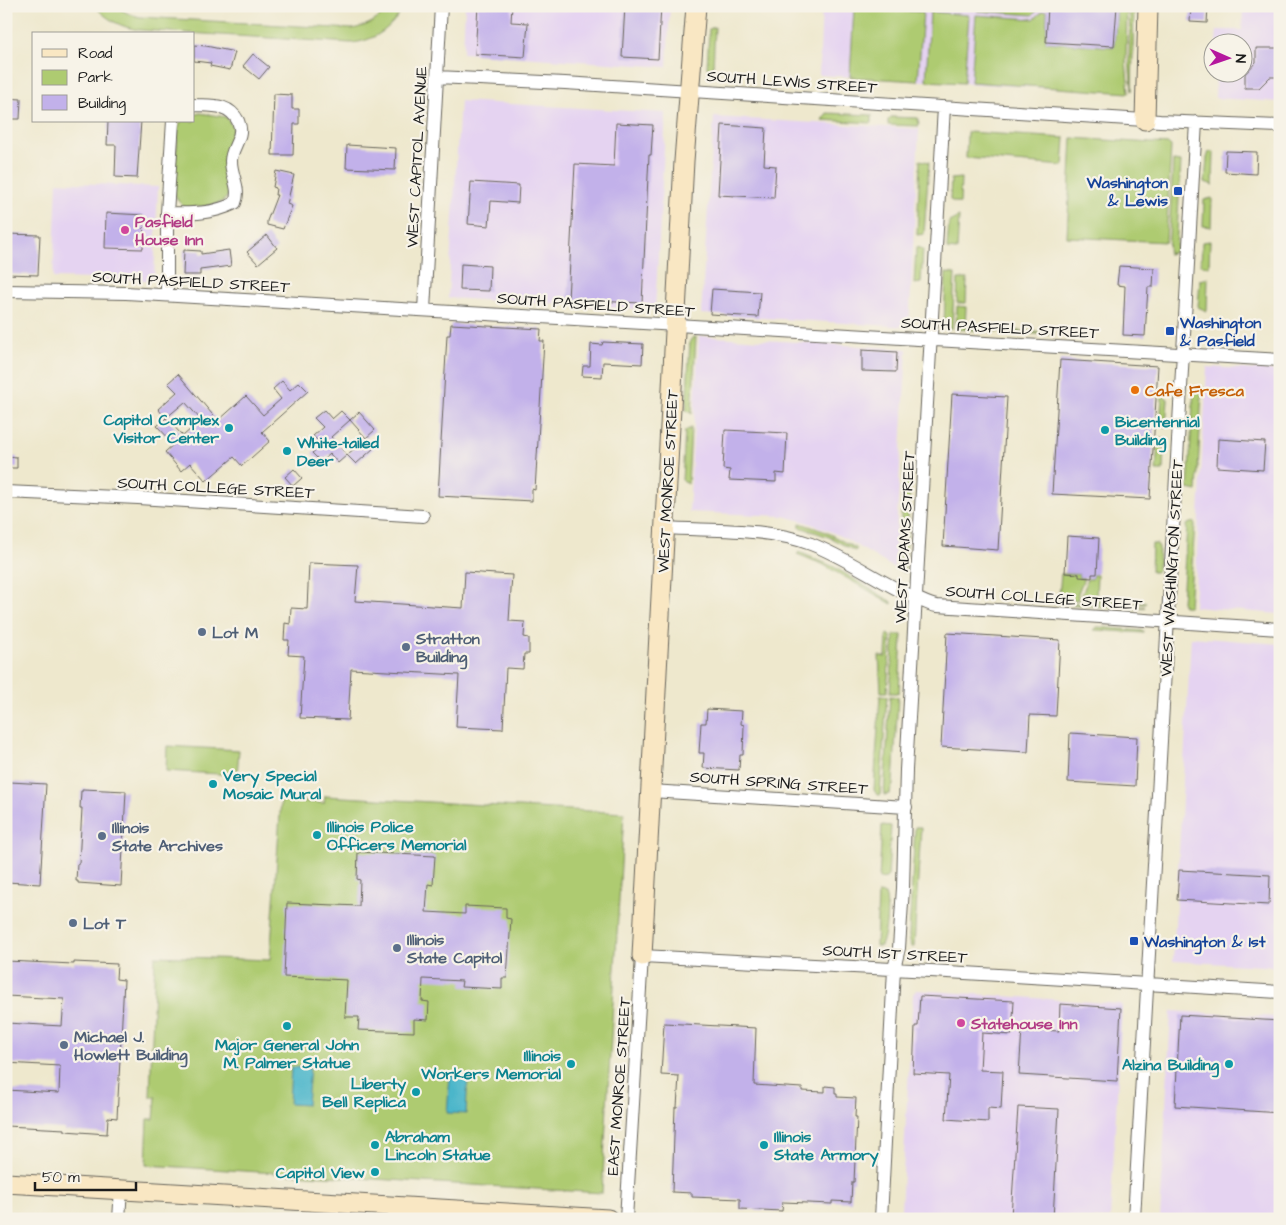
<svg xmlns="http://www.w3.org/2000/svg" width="1286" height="1225" font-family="'Architects Daughter',sans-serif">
<rect width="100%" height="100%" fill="#f7f3e8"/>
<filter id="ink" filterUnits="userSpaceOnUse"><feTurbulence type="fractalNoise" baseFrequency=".02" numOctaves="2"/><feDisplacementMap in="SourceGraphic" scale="10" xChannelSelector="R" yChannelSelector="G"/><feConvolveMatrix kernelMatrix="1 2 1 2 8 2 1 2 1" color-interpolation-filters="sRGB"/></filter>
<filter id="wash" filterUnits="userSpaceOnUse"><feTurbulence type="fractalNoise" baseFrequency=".0096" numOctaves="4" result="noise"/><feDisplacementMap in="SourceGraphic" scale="20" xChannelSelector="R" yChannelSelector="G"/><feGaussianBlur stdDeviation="1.12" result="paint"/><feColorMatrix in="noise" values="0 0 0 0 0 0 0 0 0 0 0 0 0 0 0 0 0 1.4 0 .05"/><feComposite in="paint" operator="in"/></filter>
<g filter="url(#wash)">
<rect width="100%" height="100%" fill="#eee8cd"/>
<path fill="#e5d3f1" d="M465 6H670L667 67 463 53Z
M822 6H1126L1123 92 819 75Z
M1243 6H1280V102L1215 98 1216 73 1244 72V42H1216L1217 30H1242Z
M460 101 666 113 655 310 448 298Z
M714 117 919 129 909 327 701 314Z
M57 182 158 187 154 279 148 280 53 278Z
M699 336 907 349 894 568 846 539 825 529 803 521 783 516 689 512Z
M1207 367 1280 371V614L1194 607Z
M1191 637 1280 644V967L1173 961Z
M916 990 1121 1004 1122 1007 1110 1219H1033L905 1213 901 1210 913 994Z
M1171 1011 1280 1017V1219H1160Z"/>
<path fill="#aecb71" stroke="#657446" d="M95 6H114L129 14 140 17 352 29C368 26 379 20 390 6H405C392 27 376 41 351 43L139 30C121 27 107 20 95 6Z
M977 6H1042L1033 15 977 11Z
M1117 6H1127L1126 61 1129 93 971 82 976 15 1034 19 1043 11H1047L1046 42 1114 47Z
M1130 6H1134L1132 91 1129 59Z
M854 8 923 12 918 81 850 77Z
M930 12 969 15 964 83 926 81Z
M715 27 713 68H707L709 29Z
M200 113 226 117 233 127C231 140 224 151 224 164 224 172 228 180 229 188 231 206 205 206 192 207 181 208 177 201 174 191L178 129 181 121H194V115Z
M827 113 872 115V123L822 120Z
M891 117 918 118 919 126 888 125V120Z
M967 132 1065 138 1063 166 966 158Z
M1072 138 1169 144 1171 146 1166 242 1067 237Z
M1209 152H1214L1213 185 1205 182 1207 158Z
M920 160 929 162 924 234 917 235Z
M1173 161 1181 162 1176 252 1168 254Z
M961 178 960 204 950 200 951 179Z
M1212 198 1211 227 1203 226 1204 200Z
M959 217 957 250 947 249 949 222Z
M1210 241 1209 267 1201 265 1202 242Z
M916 247 923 249 921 283 914 284Z
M946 273 955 274 952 328H946L944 325Z
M1208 278 1207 311 1198 307 1200 280Z
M958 279H967L966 303H957Z
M957 306 966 307 965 328 1052 333V335L956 329Z
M693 337H696L692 414 686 410 690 341Z
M1194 387 1202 388 1197 491 1188 489Z
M1162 395 1168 399 1166 427 1160 426Z
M691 428 688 484 682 480 685 431Z
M1158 439H1164L1163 471H1156Z
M904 466H911L905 573 898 569Z
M1193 522 1195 524 1189 606H1183L1182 602 1187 526 1188 524Z
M800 523 826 532 857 549 855 551 829 537 800 527Z
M1152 544H1157L1159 547 1158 570 1155 572H1151Z
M799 552 834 567 892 602V604L822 564 797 554Z
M1061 574H1079V578H1084L1078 593V600L1045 598V595L1059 596Z
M1092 575H1097L1096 599 1146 602 1145 604 1080 601C1082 593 1086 587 1087 579H1092Z
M1045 601 1145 607 1134 609 1047 603Z
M1097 627 1144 631V633L1094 630Z
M887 634 891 636 887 692H881L879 656 886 657Z
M894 635H902L899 693H890Z
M880 696H887L880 795H877L874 790Z
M890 696 898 697 893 785 889 794 884 795Z
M167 746 239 750 237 775 166 771Z
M325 796 624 813 602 1193 146 1165 148 1119H154L156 1097H150L155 956 270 960 281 800 324 803Z
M882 825 891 826 888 876 886 878 879 879Z
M915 827H921L914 947H911L909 936Z
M878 893 885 894C889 905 886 935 881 946H876Z"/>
<path fill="#4cb6ca" stroke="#346973" d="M291 1067 310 1068 307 1105 289 1104Z
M450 1075 468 1076 466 1114 447 1113Z"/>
<g id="blocks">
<path fill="#c2b1ea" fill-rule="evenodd" d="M478 6H512L511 22 528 23 525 57 475 54Z
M625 6H661L658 59 622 57Z
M1048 6H1117L1114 46 1046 42Z
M1191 6H1208L1207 23 1190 22Z
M194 45 206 46 235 52 230 70 210 66 211 63 194 61Z
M1256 48H1280V77H1270L1259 88H1245V74L1256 62Z
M253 54 269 67 259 79 243 66Z
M274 94 292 95V109H299V124H294L293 155H272Z
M6 98 21 99 20 119H6Z
M108 121H141L137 178 115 177 116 145H107Z
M616 123 653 125 651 155H649L642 303 568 300 575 164 614 166Z
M722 125 766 128 764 165 776 166 774 198 718 195Z
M347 145 396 148 395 170 346 168Z
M1226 151 1257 152 1256 174 1225 172Z
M276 171 294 175 287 204 292 206 283 229 267 225V221L277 195H275L276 188 273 187Z
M471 182 519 185 518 203 491 201 489 226 468 224Z
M106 213 144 215 143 249 105 248Z
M6 234 40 235 38 275 6 274Z
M267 235 277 248 258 264 247 252Z
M184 250 201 251V254L229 250 231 266 200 270V275H183Z
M461 264 490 266 489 291 460 290Z
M1119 266 1154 268 1153 287H1148L1145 336 1123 335 1125 286 1117 285Z
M712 289 760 292 758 317 710 314Z
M451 324 541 329 540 341H544L535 490 532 489V501L438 496 447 335H450Z
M603 342 643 344 642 364 603 362 602 377 582 376 583 366H590L591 344 602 345Z
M862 350 897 352 896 372 862 371Z
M1060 360 1158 366 1150 499 1052 494Z
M178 374 218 421 246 396 263 415 281 399 273 389 282 381 290 390 299 382 308 391 262 432 270 441 242 466 234 457 206 481 190 463 181 471 165 452 174 444 157 426 166 418 158 409 177 392 168 383ZM185 402 201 420 183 436 166 418Z
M952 394 1007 397 998 550 943 546Z
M324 410 332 419 341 411 350 420 359 412 375 430 366 438 374 448 356 464 347 455 338 463 330 454 321 462 312 453 322 445 313 436 323 427 314 418ZM350 420 366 438 347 455 331 437Z
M725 430 787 433 785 474 776 473V482L729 480 730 470 723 469Z
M1218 439 1265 442 1263 470 1217 467Z
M6 456 17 457V468H6Z
M294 469 302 478 293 486 285 477Z
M1067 536 1099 538 1097 574H1092V578L1079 577V574L1065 573Z
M309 563 358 565 355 601 463 608 465 572 512 575 509 621 525 622 524 637 529 638V654H524L523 669 506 668 503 729 456 727 459 675 351 669 348 720 300 718 304 656 288 655 289 640H284L285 623 290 624 291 608 307 609Z
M947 633 1060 640 1056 716 1030 715 1028 752 941 747Z
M707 709 742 711 741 724 744 725 743 755H740L739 770 703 768 704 753H699L701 723H706Z
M1070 733 1137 737 1135 786 1068 782Z
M10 782 46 784 40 884 6 882V795H9Z
M83 789 126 791 121 886 78 883V881H76L77 864H79L82 808H80L81 791H83Z
M358 852 435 856 433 885 428 884 426 912 465 914V906L506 908V918L511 919 507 978H502V989L461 987 462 981 423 979 422 1001 429 1002 428 1020 414 1019V1032L358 1030 359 1017H345L347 980 284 977 287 903 359 906 360 880 357 879Z
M1179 870 1270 875 1269 905 1177 900Z
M6 961 74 964V962L117 964 116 979 124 980 117 1118 108 1117 107 1134 65 1131V1129L6 1126V1090L59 1093 60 1066 6 1063V1023L62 1026 64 999 6 996Z
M920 996 1014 1001 1012 1035 982 1033 980 1070 1003 1071 1001 1109 988 1108V1122L946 1119 949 1075 913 1073 915 1026H918Z
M1060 1004 1121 1008 1117 1081 1019 1075 1022 1029 1059 1031Z
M1180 1015 1280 1021V1113L1175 1106Z
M664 1023 756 1028 754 1085 802 1088V1091L825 1092V1086L835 1087V1093H837V1097L856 1098 855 1117H857L854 1182H852L851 1202 832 1201V1204L783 1202 782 1211 740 1209V1199L692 1197V1193L672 1192 675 1107H677L679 1076 661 1075Z
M1018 1107 1059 1109 1053 1219 1011 1217Z"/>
</g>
</g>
<g filter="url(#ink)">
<use href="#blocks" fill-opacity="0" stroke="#66635a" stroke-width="1"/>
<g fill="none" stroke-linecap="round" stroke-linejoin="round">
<g stroke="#66635a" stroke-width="14">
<path id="street" d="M437 77 565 83 1160 121 1280 126
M167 213C191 214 213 214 235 203 241 188 231 176 231 161 231 150 239 142 240 132 241 128 239 124 238 121 229 103 211 106 194 105
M6 291 126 293 1280 360
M167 295V213L173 121
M424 310 441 6
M6 492 138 498 423 516
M664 528C713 531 765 527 811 544 847 558 878 581 913 597 921 600 929 605 937 606L1280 629
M651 791 906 807
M119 1219 121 1189
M626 1219 642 956 931 971 1280 992
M881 1219 894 969 899 948 903 888 906 770 944 107
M1134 1219 1196 122"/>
</g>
<g stroke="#66635a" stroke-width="21">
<path id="secondary" d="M1145 120 1148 6
M642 956 684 161 696 6
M6 1183 608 1219"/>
</g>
<use href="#street" stroke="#fff" stroke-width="12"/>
<use href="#secondary" stroke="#f9e7c3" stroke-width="19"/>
</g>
</g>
<g fill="#1a4fb4" stroke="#f7f3e8" stroke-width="2">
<rect x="1173" y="186" width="10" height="10" rx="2.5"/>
<rect x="1165" y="326" width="10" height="10" rx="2.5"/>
<rect x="1129" y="936" width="10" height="10" rx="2.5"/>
</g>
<g fill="#d1479c" stroke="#f7f3e8" stroke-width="2">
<circle cx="125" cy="230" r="5"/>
<circle cx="961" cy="1023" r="5"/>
</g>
<circle fill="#e8710a" stroke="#f7f3e8" stroke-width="2" cx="1135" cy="390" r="5"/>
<g fill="#0f9aa8" stroke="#f7f3e8" stroke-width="2">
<circle cx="229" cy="428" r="5"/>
<circle cx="1105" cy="430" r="5"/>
<circle cx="287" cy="451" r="5"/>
<circle cx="213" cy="784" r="5"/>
<circle cx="317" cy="835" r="5"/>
<circle cx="287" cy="1026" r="5"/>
<circle cx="571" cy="1064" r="5"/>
<circle cx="1229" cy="1064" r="5"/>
<circle cx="416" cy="1092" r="5"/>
<circle cx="375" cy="1145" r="5"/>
<circle cx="764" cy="1145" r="5"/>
<circle cx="375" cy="1172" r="5"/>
</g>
<g fill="#5c6f8a" stroke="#f7f3e8" stroke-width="2">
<circle cx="202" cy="632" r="5"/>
<circle cx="406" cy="647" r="5"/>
<circle cx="102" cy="836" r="5"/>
<circle cx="73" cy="923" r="5"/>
<circle cx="397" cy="948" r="5"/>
<circle cx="64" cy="1045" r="5"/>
</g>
<g text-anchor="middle" stroke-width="4.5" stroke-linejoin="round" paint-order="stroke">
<g font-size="16" fill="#1c1c1c" stroke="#f7f3e8">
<text transform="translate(792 81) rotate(4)" y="6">SOUTH LEWIS STREET</text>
<text transform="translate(416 157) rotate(-87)" y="6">WEST CAPITOL AVENUE</text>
<text transform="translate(191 281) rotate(3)" y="6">SOUTH PASFIELD STREET</text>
<text transform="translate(596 304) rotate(4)" y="6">SOUTH PASFIELD STREET</text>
<text transform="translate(1000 327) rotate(3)" y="6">SOUTH PASFIELD STREET</text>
<text transform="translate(667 481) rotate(-87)" y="6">WEST MONROE STREET</text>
<text transform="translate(216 487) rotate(3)" y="6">SOUTH COLLEGE STREET</text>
<text transform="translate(904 537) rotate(-87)" y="6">WEST ADAMS STREET</text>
<text transform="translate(1171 568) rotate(-87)" y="6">WEST WASHINGTON STREET</text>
<text transform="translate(1044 597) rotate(4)" y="6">SOUTH COLLEGE STREET</text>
<text transform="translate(779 782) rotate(4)" y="6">SOUTH SPRING STREET</text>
<text transform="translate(895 953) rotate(3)" y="6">SOUTH 1ST STREET</text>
<text transform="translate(618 1086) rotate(-86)" y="6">EAST MONROE STREET</text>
</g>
<g font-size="16" font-weight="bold" fill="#164399" stroke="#f7f3e8" text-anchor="start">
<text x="1168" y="188" text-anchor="end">Washington<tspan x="1168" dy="18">&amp; Lewis</tspan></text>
<text x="1180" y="328">Washington<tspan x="1180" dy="18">&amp; Pasfield</tspan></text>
<text x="1144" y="947">Washington &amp; 1st</text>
</g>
<g font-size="16" font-weight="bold" fill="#b23c85" stroke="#f7f3e8" text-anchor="start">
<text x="135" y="227">Pasfield<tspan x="135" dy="18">House Inn</tspan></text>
<text x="971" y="1029">Statehouse Inn</text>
</g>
<g font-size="16" font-weight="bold" fill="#c56008" stroke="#f7f3e8" text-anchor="start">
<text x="1145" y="396">Cafe Fresca</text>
</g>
<g font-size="16" font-weight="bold" fill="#0d838f" stroke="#f7f3e8" text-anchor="start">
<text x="219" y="425" text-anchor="end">Capitol Complex<tspan x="219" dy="18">Visitor Center</tspan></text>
<text x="1115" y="427">Bicentennial<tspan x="1115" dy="18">Building</tspan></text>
<text x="297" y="448">White-tailed<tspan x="297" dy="18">Deer</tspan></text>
<text x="223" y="781">Very Special<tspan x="223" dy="18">Mosaic Mural</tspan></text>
<text x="327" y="832">Illinois Police<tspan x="327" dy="18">Officers Memorial</tspan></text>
<text x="287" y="1050" text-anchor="middle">Major General John<tspan x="287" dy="18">M. Palmer Statue</tspan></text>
<text x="561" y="1061" text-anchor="end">Illinois<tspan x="561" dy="18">Workers Memorial</tspan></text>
<text x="1219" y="1070" text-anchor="end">Alzina Building</text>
<text x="406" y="1089" text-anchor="end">Liberty<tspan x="406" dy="18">Bell Replica</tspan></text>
<text x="385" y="1142">Abraham<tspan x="385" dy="18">Lincoln Statue</tspan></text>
<text x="774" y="1142">Illinois<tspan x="774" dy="18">State Armory</tspan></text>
<text x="365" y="1178" text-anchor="end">Capitol View</text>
</g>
<g font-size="16" font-weight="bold" fill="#4e5e75" stroke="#f7f3e8" text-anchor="start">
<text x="212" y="638">Lot M</text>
<text x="416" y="644">Stratton<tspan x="416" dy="18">Building</tspan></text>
<text x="112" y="833">Illinois<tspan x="112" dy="18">State Archives</tspan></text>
<text x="83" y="929">Lot T</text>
<text x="407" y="945">Illinois<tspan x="407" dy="18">State Capitol</tspan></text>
<text x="74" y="1042">Michael J.<tspan x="74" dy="18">Howlett Building</tspan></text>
</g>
</g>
<rect width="1286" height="1225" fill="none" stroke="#f7f3e8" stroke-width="25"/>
<rect x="32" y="32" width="162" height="90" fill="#f7f3e8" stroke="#9f9d96"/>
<rect x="42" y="49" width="25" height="8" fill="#f9e7c3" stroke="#9f9d96"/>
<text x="78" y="58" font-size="15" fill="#1c1c1c">Road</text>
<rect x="42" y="70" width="25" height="15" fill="#aecb71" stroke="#9f9d96"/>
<text x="78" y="82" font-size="15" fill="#1c1c1c">Park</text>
<rect x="42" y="95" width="25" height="15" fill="#c2b1ea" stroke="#9f9d96"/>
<text x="78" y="108" font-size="15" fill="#1c1c1c">Building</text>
<g transform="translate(1228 58) rotate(92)"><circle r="24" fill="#f7f3e8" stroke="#9f9d96"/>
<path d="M0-4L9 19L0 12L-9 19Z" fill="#b5179e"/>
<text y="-8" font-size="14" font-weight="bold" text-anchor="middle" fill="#1c1c1c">N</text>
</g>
<path d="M35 1182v8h101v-8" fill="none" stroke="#1c1c1c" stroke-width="2.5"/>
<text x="42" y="1182" font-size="15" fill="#1c1c1c" stroke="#f7f3e8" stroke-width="4" paint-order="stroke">50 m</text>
</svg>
